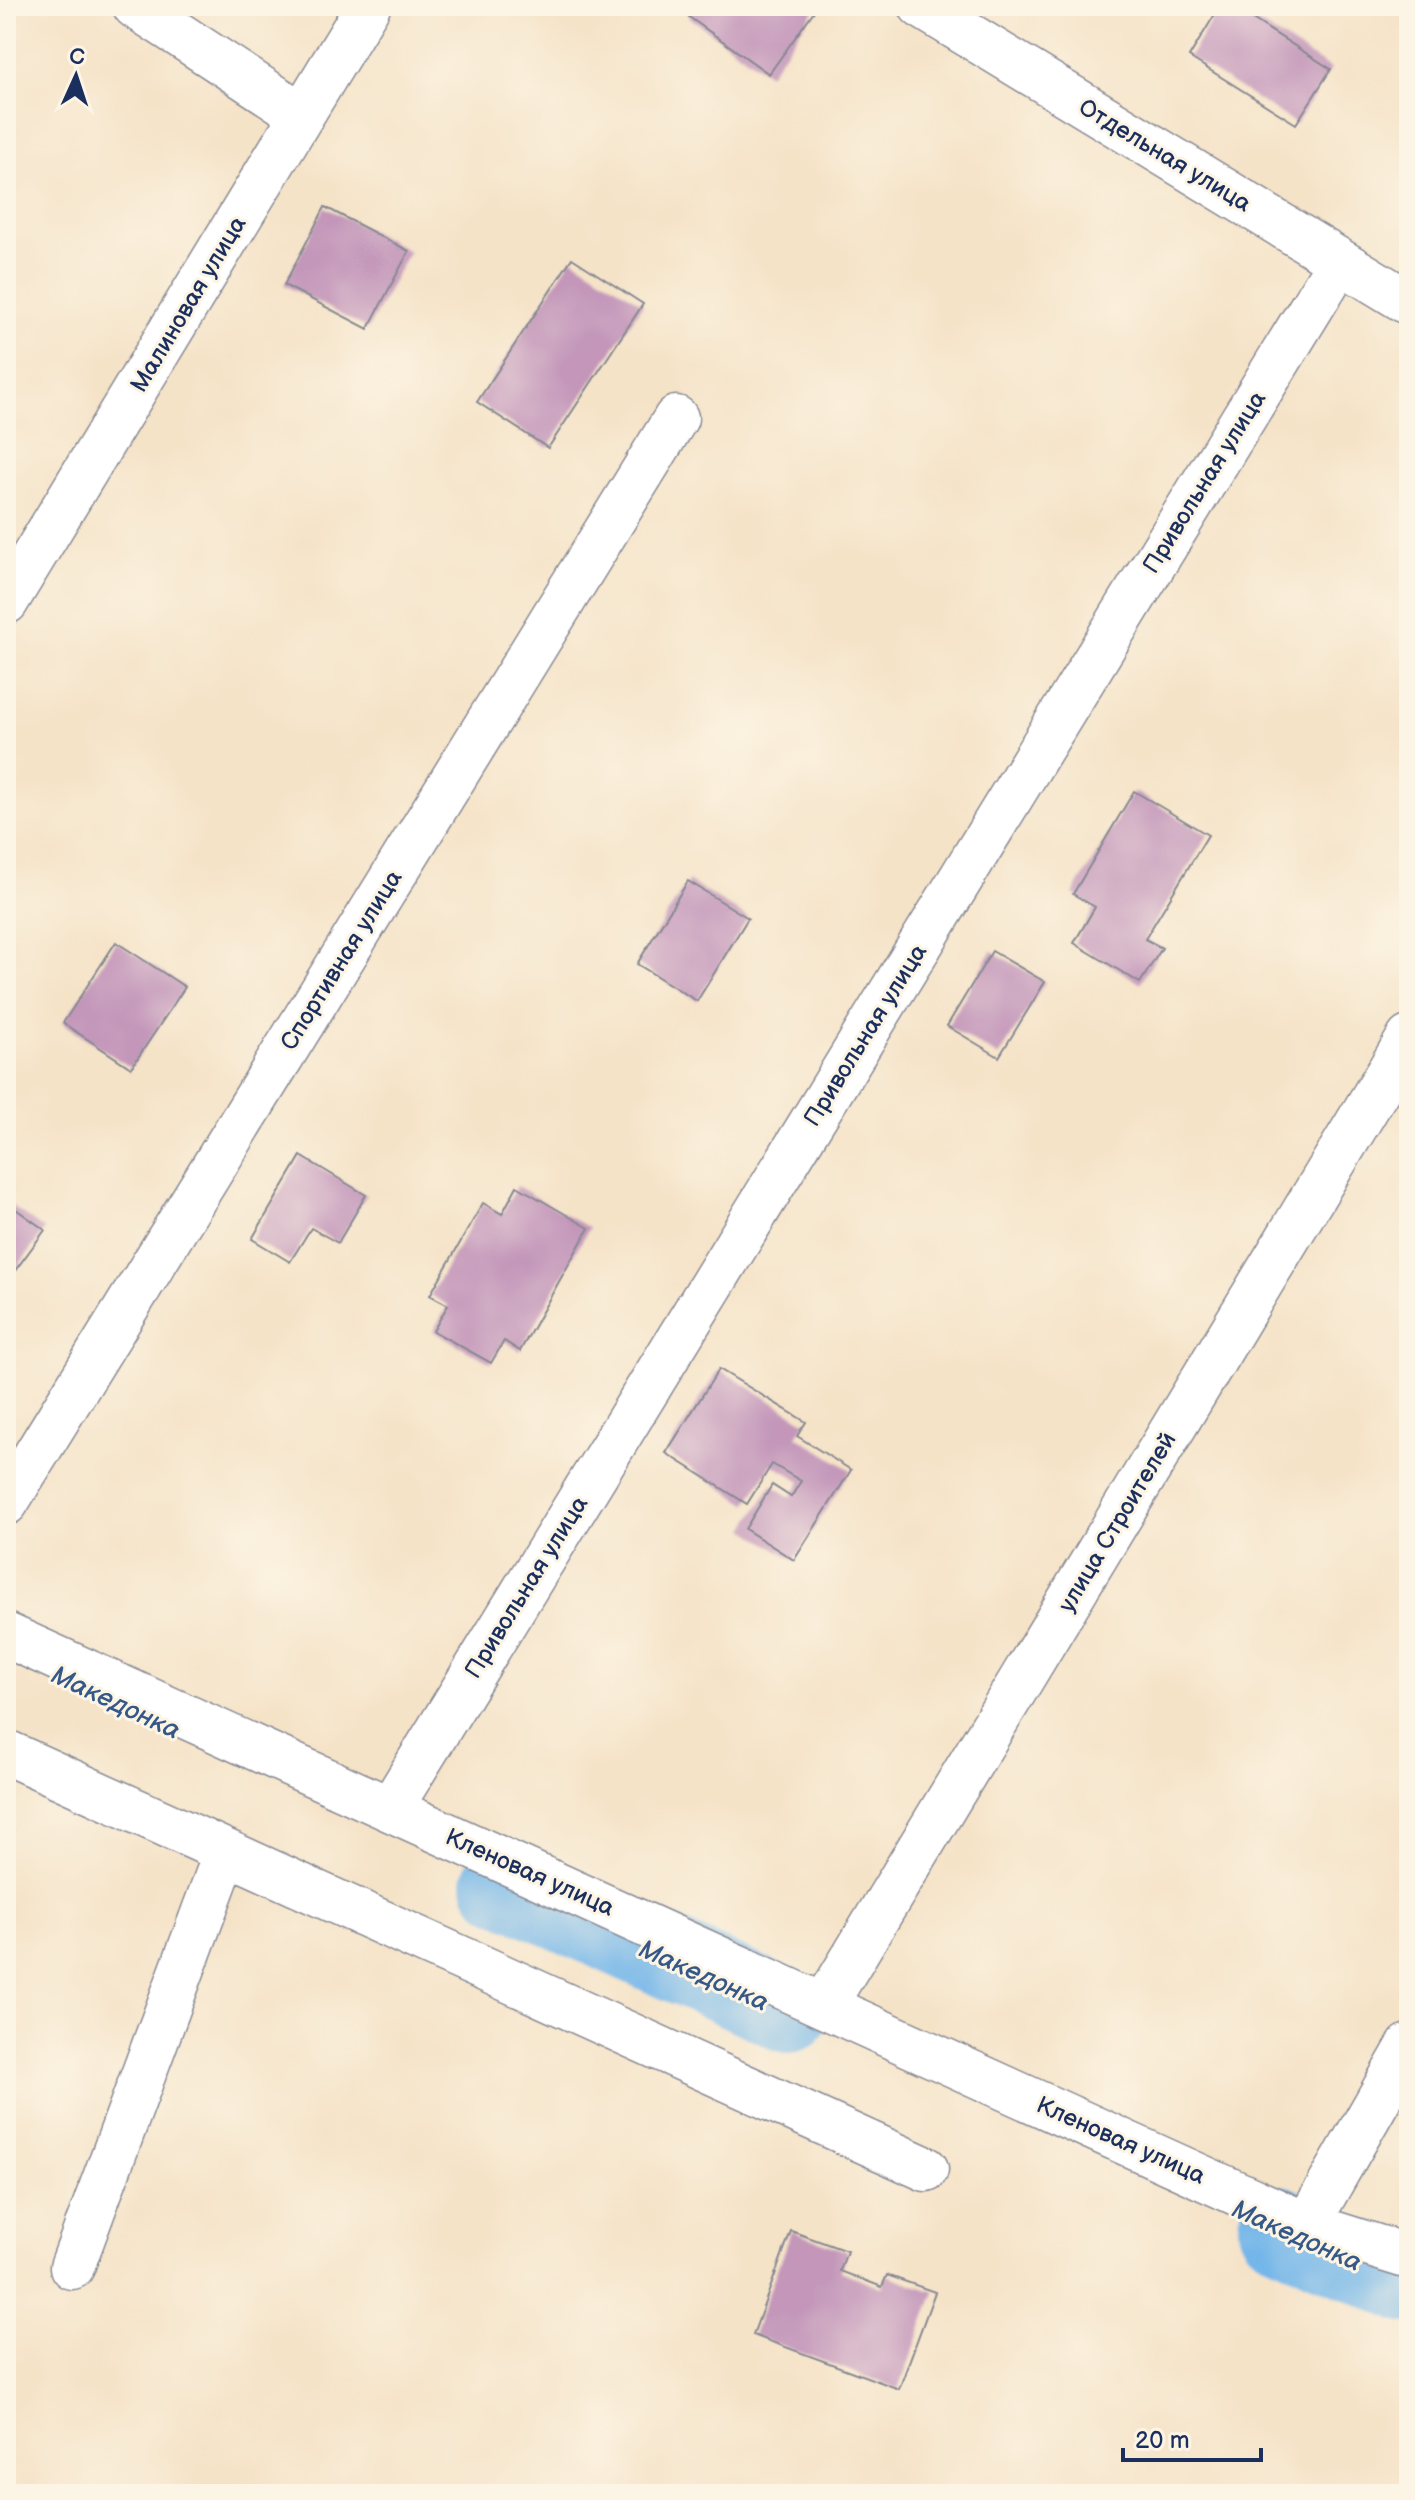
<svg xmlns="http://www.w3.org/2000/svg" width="1415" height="2500" font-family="'Balsamiq Sans',sans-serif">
<rect width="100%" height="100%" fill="#fcf5e5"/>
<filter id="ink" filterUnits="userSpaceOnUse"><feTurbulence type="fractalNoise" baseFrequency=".0125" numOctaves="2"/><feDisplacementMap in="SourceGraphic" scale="16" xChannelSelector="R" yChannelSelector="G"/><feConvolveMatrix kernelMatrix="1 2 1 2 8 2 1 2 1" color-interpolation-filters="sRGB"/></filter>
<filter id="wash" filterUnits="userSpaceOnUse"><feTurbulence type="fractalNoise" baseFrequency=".006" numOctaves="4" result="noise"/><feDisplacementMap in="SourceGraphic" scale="32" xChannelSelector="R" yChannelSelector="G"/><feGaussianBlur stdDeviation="1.8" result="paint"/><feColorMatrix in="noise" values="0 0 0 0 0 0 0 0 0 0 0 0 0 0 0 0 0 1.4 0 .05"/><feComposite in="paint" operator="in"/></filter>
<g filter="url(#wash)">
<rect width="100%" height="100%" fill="#f5e3c8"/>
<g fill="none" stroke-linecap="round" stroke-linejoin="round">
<path stroke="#73b6e9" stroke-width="82" d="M503 1883 789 2012
M1279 2226 1409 2283"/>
</g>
<g id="blocks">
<path fill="#c396ba" d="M697 6H807L814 11 769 74 689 17Z
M1220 6H1232L1331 69 1296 124 1189 57Z
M325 207 409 251 368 329 284 285Z
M572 258 643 304 548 448 477 402Z
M1134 791 1208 835 1145 939 1162 948 1140 983 1074 943 1095 907 1073 894Z
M688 881 748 918 697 1001 637 964Z
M116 942 185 987 131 1068 63 1023Z
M992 951 1045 982 999 1057 947 1026Z
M301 1156 366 1195 338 1243 311 1228 290 1262 252 1239Z
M517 1186 589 1228 520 1351 504 1341 491 1363 433 1331 448 1305 430 1295 483 1203 502 1214Z
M6 1202 45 1230 6 1283Z
M719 1369 806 1422 797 1436 851 1470 794 1560 745 1529 772 1485 791 1497 801 1481 772 1464 747 1504 666 1453Z
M791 2231 847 2251 840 2271 882 2287 887 2275 935 2292 899 2389 753 2335Z"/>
</g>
</g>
<g filter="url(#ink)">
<use href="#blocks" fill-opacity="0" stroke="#888993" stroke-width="2"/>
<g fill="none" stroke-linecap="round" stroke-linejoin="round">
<g stroke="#888993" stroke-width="47">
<path id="street" d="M135 6 302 115
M921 6 1409 303
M6 602 368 6
M6 1503 676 418
M6 1635 1307 2225 1409 2257
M6 1752 926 2169
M390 1809 1340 261
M824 2006 1409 1038
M1307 2225 1409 2046
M72 2267 226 1852"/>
</g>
<use href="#street" stroke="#fff" stroke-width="44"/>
</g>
</g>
<g text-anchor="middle" stroke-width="6" stroke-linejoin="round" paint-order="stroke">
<g font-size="24" fill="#1b2f5e" stroke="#fcf5e5">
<text transform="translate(1165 155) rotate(31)" y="8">Отдельная улица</text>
<text transform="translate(188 304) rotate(-59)" y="8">Малиновая улица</text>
<text transform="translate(1204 482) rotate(-58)" y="8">Привольная улица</text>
<text transform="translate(341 960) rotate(-58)" y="8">Спортивная улица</text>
<text transform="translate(865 1035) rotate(-58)" y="8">Привольная улица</text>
<text transform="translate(1117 1522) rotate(-59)" y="8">улица Строителей</text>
<text transform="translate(526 1587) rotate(-58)" y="8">Привольная улица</text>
<text transform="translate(530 1872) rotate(24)" y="8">Кленовая улица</text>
<text transform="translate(1121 2140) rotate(24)" y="8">Кленовая улица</text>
</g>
<g font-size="26" font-style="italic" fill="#355888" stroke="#fcf5e5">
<text transform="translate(116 1702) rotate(25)" y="9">Македонка</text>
<text transform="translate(704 1975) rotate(24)" y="9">Македонка</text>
<text transform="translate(1297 2235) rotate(24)" y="9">Македонка</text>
</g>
</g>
<rect width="1415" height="2500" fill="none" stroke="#fcf5e5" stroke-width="32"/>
<g transform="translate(76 76) rotate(3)" stroke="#fcf5e5" stroke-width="6" paint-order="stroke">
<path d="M0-6L14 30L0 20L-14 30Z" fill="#1b2f5e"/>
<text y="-12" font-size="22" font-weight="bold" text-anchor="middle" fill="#1b2f5e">С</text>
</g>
<path d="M1123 2448v12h138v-12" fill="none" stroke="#1b2f5e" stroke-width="4"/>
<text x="1135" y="2448" font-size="24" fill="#1b2f5e" stroke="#fcf5e5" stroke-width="6" paint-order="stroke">20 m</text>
</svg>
